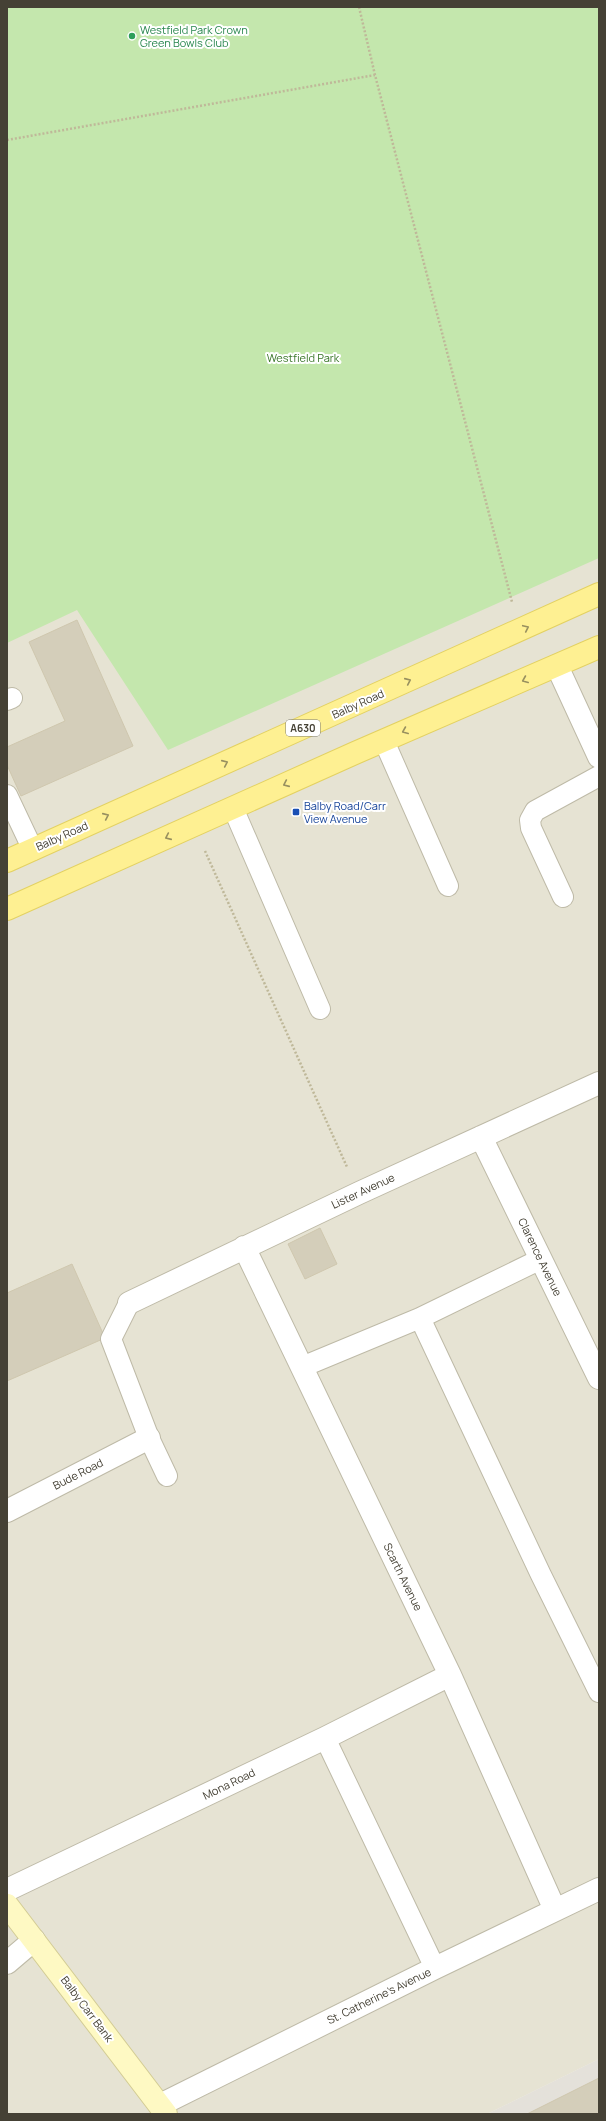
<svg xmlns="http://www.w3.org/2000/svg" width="606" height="2121" font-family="Manrope,sans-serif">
<rect width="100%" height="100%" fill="#f2f0e5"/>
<path fill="#e6e3d3" d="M7 7H599V2059L487 2114H7Z"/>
<path fill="#e4e1da" d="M599 2059V2114H487Z"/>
<path fill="#c4e7ad" d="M7 7H599V558L168 750 77 610 7 643Z"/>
<path fill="#d4ceba" stroke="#cfc7ae" d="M77 620 133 746 21 796 7 765V747L65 721 29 642Z
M320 1228 337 1264 305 1279 288 1244Z
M72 1264 105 1338 7 1381V1293Z
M599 2078V2114H527Z"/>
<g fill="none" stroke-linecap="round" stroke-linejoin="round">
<g stroke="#bebaa7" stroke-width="22">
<path id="lane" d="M7 700 12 698
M384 741 448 886
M7 795 33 850
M233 808 320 1009
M563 897 531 828 530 820 535 811 599 776
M129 1303 111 1339 149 1438 167 1476
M420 1318 541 1575 599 1692
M302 1367 420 1318 541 1259
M325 1738 435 1968"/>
</g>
<g stroke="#bebaa7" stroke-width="24">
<path id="street" d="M557 666 599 757
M481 1137 599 1378
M244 1247 450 1675 555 1910
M129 1303 359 1193 599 1083
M7 1511 149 1438
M7 1890 325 1738 450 1675
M7 1963 34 1940
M160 2105 435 1968 599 1889"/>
</g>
<g stroke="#d3cc94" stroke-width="24">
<path id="secondary" d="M7 1905 166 2114"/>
</g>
<g stroke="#e3d162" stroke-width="24">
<path id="primary" d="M7 861 599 594
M7 909 355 753 599 647"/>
</g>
<path stroke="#bfb899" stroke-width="2.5" stroke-dasharray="2 2" stroke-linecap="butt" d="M359 7 375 75 512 602
M7 140 375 75
M205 851 347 1167"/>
<use href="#lane" stroke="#fff" stroke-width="20"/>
<use href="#street" stroke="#fff" stroke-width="22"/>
<use href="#secondary" stroke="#fef9c3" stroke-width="22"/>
<use href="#primary" stroke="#fef092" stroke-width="22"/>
</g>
<defs><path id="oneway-chevron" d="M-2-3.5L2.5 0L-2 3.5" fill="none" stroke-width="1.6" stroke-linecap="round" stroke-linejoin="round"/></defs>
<g stroke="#98905f">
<use href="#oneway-chevron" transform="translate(526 628) rotate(-25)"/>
<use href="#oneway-chevron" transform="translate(525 680) rotate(157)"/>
<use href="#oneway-chevron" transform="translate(408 681) rotate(-24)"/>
<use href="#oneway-chevron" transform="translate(405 731) rotate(157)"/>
<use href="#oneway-chevron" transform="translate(225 763) rotate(-24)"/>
<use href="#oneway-chevron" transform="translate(286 784) rotate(156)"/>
<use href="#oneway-chevron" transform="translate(106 816) rotate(-24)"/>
<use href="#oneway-chevron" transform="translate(168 837) rotate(156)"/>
</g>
<circle fill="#2e9e5b" stroke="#fff" stroke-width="1.5" cx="132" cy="36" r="4"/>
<rect fill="#1a4fb4" stroke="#fff" stroke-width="1.5" x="292" y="808" width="8" height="8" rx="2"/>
<g text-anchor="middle" stroke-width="4" stroke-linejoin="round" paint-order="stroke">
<rect fill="#fff" stroke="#7d7a72" stroke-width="1" x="286" y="720" width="34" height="16" rx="3"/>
<g font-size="10" font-weight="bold" fill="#454135">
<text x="303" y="732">A630</text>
</g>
<g font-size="11" fill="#27864d" stroke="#fff" text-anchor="start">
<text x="140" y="34">Westfield Park Crown<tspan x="140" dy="13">Green Bowls Club</tspan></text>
</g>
<g font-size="11" fill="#397628" stroke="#fff">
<text x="303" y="362">Westfield Park</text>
</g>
<g font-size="11" fill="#454135" stroke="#fff">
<text transform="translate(358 704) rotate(-24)" y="4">Balby Road</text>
<text transform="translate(62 836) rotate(-24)" y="4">Balby Road</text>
<text transform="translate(363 1191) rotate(-25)" y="4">Lister Avenue</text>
<text transform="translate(540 1257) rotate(64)" y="4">Clarence Avenue</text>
<text transform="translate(78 1474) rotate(-27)" y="4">Bude Road</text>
<text transform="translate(403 1577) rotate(64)" y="4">Scarth Avenue</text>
<text transform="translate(229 1784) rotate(-26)" y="4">Mona Road</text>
<text transform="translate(379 1996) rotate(-26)" y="4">St. Catherine's Avenue</text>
<text transform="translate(87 2009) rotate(53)" y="4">Balby Carr Bank</text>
</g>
<g font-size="11" fill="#164399" stroke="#fff" text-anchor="start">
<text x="304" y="810">Balby Road/Carr<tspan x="304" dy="13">View Avenue</tspan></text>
</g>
</g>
<rect width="606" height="2121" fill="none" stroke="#454135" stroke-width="16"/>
</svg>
